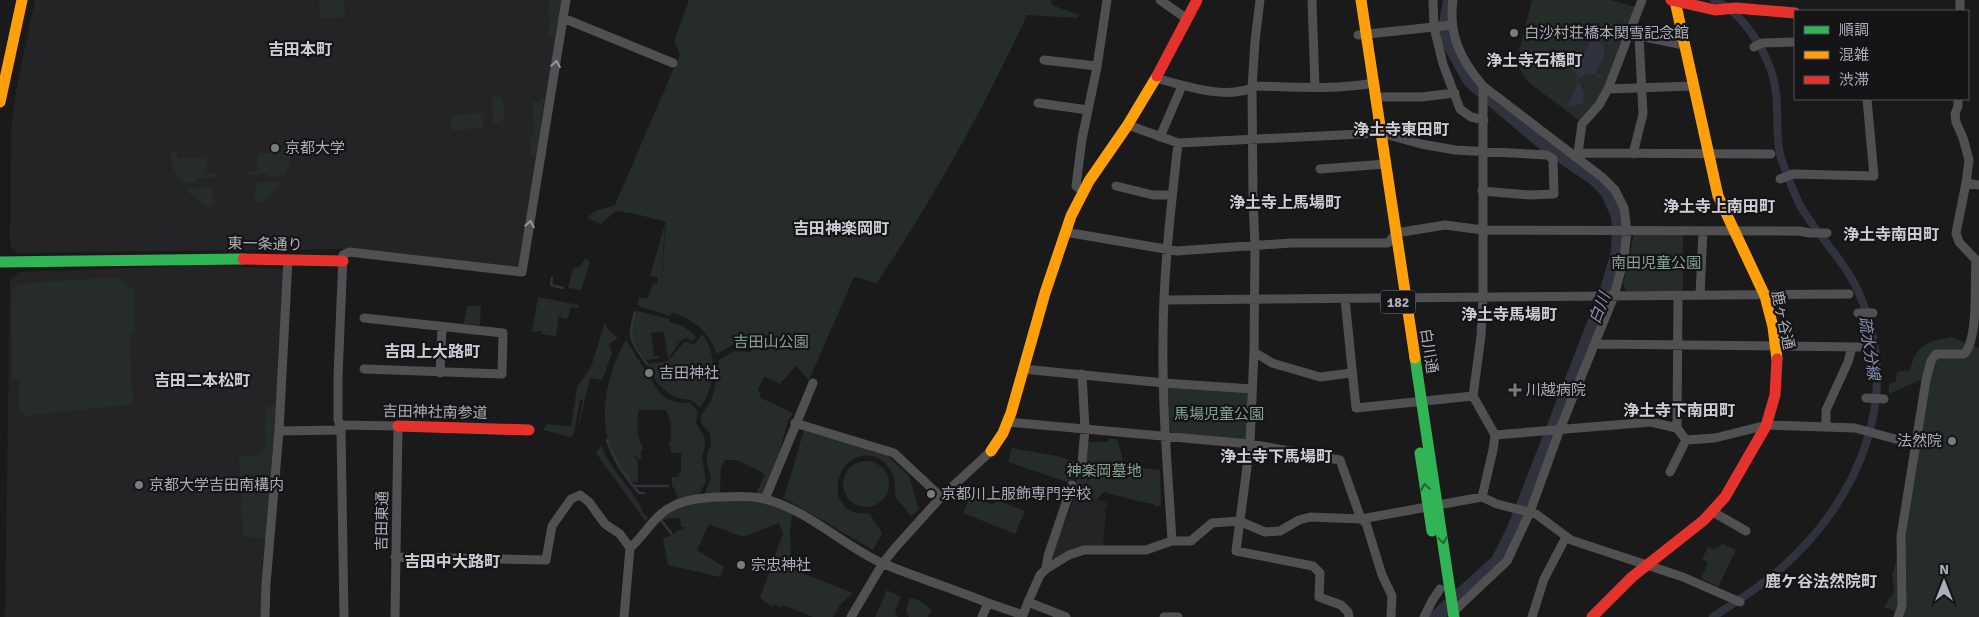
<svg xmlns="http://www.w3.org/2000/svg" width="1979" height="617" font-family="Signika,'Noto Sans JP',sans-serif">
<rect width="100%" height="100%" fill="#1a1a1a"/>
<path fill="#242426" d="M35 0H562L519 268 349 249 18 253 10 246 11 130 16 91Z
M207 265 284 269 282 349 263 617H5L10 279 20 272Z
M1076 493 1107 502 1104 512 1106 513 1103 546 1054 560 1051 557Z"/>
<path fill="#252c29" d="M319 0H344L345 17 320 18Z
M549 0H561L555 37 552 38 548 36 551 16 548 11Z
M689 0H1051L1052 5 1079 15 1078 18 1027 15C984 108 934 197 877 283L854 277 809 380 796 366 780 384 764 377 758 389 761 398 793 413 788 421 770 487 765 496 756 494 765 474 737 460H725L721 467 720 493 704 494 711 478 707 463V454L711 445 710 434 701 423V415L711 401 715 387 719 360 734 351 751 352 754 336 743 344H734L717 354C707 330 696 321 672 312L670 316 641 307 637 304 639 297 647 299 653 284H657L658 278 650 276 665 223 661 287 666 222 636 214 616 211 601 224 587 218 595 211 615 205 680 54 674 41Z
M1532 0H1610L1636 7 1606 88 1597 105 1580 121 1528 82 1516 63Z
M542 96 544 99 536 156 533 157 531 154 530 137 534 136 532 102 540 101Z
M491 97H503L504 119 501 123H493Z
M483 113 484 128 452 130 451 115Z
M285 141 292 146 289 165 284 176 268 177 267 174 249 175 245 171H258L257 153 285 152Z
M177 150V158L206 157 207 173H219L215 177 198 178 196 182 181 183 172 166 170 154 172 151Z
M255 183 278 182 280 184 271 195 261 203 253 201 256 193Z
M212 187V196L216 203 208 207 199 202 185 189Z
M1683 233V291H1626L1623 284 1634 234Z
M586 258 590 263 581 290 568 288 573 269 579 267Z
M117 277 134 291 135 332 129 334 133 401 127 405 25 416 19 409V380L12 379V290L17 284Z
M538 297 579 305 578 308 571 307 568 318 564 319 559 316 556 336 542 334V331L532 332Z
M467 306H481L480 325 464 324Z
M637 311 669 319V322L681 325 696 336 693 341 686 338 681 340 668 359 664 332 651 333 654 356H659V358L646 360 630 336 634 317Z
M605 322 609 331 618 338 609 344 612 354 602 380 590 378 576 438 583 400H580L574 433 571 437 543 430 547 424 571 426 577 387 591 367Z
M702 334C719 357 715 385 700 408 691 397 688 401 676 397 663 392 651 377 648 364L668 361 684 342 686 341 692 344 696 343Z
M1951 337 1979 348V617H1902L1903 614 1884 607 1894 592 1892 575 1903 539 1927 377 1889 394V384L1896 381 1897 372 1910 370C1917 344 1926 342 1951 337Z
M626 340 659 392C668 401 677 403 690 403L698 412 696 423 704 436 705 446 702 457 706 481 699 495 679 500 672 485V477H678L679 473H681V453H671V446H668C674 436 671 419 666 410H639C636 421 637 441 644 449L641 450V460L631 454 638 461V483C628 483 623 474 619 466 595 427 604 378 626 340Z
M1171 387 1245 392 1249 397 1247 437 1243 440 1173 434 1170 430 1168 389Z
M278 406 267 539 243 536 239 456C250 455 261 457 266 446L265 407Z
M804 430 887 455 909 476 919 509 911 516 895 496C900 447 843 442 838 484 837 490 838 498 842 503 849 512 857 515 869 513L882 533 873 550 784 498Z
M1109 439H1117L1125 466 1160 470 1161 506H1154V504L1137 501 1104 492 1097 499 1076 492 1073 489 1084 464 1088 442H1108Z
M601 445C610 467 624 481 637 500 641 506 641 513 648 517L646 522 596 453Z
M1012 448 1057 456 1081 463 1070 483 1008 462Z
M843 484a23 23 0 1 1 46 0a23 23 0 1 1-46 0Z
M970 495 991 504 999 501 1025 511 1015 534 963 513Z
M757 500 792 513 790 533 792 569 853 593 840 605 833 617H813L783 605 781 608 774 604 772 607 760 598 783 533 779 523 743 537 709 524 697 550 724 567 720 577 668 565 663 539 686 527H681L680 518H669L660 521C676 496 730 501 757 500Z
M1723 544 1736 550 1718 587 1701 578 1708 562 1702 559 1708 547 1713 549Z
M887 590 901 597 895 611 898 617H875Z
M910 598C921 601 927 602 932 613L928 615V617H909L906 610Z"/>
<path fill="#30333d" d="M1597 41 1603 44C1607 55 1601 63 1595 72L1601 76 1599 78 1593 74 1581 76 1577 80 1576 82 1581 85 1584 95 1581 100 1584 103 1583 105 1580 104 1570 107 1568 106 1577 85 1575 79 1579 76 1572 70V66L1578 65 1577 59 1581 58 1591 42Z"/>
<g fill="none" stroke-linecap="round" stroke-linejoin="round">
<path stroke="#30333d" stroke-width="2.5" d="M552 278 551 285 563 288
M635 312C627 341 631 340 647 364
M607 440C614 461 625 476 639 493H644
M633 486H668
M662 518 661 520 671 533"/>
<path stroke="#30333d" stroke-width="8" d="M1713 617C1735 602 1758 589 1778 571 1859 501 1905 395 1858 291 1844 260 1818 236 1801 207 1793 192 1787 174 1781 158 1775 138 1779 115 1776 94 1773 60 1746 14 1714 0"/>
<path stroke="#30333d" stroke-width="14" d="M1436 617 1498 561 1514 529 1607 290 1618 252 1619 227 1618 216 1607 191 1595 179 1549 148 1470 81 1449 43 1446 23 1450 0"/>
<path stroke="#505053" stroke-width="9" d="M1160 0 1187 19
M1260 0 1255 41 1252 88 1253 200 1255 245 1254 352 1250 444 1236 551 1313 566 1320 573 1319 597 1341 605 1348 612 1349 617
M1312 0 1315 87
M1433 0 1434 27 1451 25
M1960 11V0
M563 18 673 63
M1358 35 1434 27 1443 64 1460 109 1471 117 1484 120
M1635 35 1684 45
M1754 47 1762 43 1795 42
M1044 60 1097 66
M1156 78C1185 86 1229 101 1256 86 1295 87 1335 90 1374 83
M1608 89 1693 86
M1376 97H1421L1455 93
M1038 103 1088 110
M1128 125 1178 143 1381 133 1421 144 1455 150 1547 155 1553 159 1554 194 1530 195 1482 191
M1160 137 1182 86
M1578 153 1582 124 1599 105 1608 89 1642 0
M1633 154 1643 114 1639 36
M1575 157 1578 153 1771 154
M1320 169 1386 164
M1780 179 1793 174 1874 176 1867 99
M1966 183 1979 185
M1116 186 1153 195H1172
M1083 191 1076 186 1082 139 1097 67 1107 0
M1065 232 1177 251 1291 243H1388L1396 233 1445 225 1483 230 1799 231 1810 233H1827
M1700 295 1703 231
M1345 299 1356 408 1473 396
M1165 300 1849 294
M1858 313H1873
M1595 344 1860 347
M1254 352 1272 363 1320 377 1351 373
M364 369 502 374 503 333 364 318
M1023 369 1164 383 1252 389
M440 373 442 327
M1866 398 1884 399
M1008 422 1250 444 1340 460 1361 519 1482 497 1497 504 1536 514 1571 540 1683 577 1740 602
M795 423 894 453 941 497
M340 425 398 426 395 617
M1826 427V410L1848 362 1852 347
M1677 428 1678 296
M279 431 341 430
M1495 435 1651 422 1677 428 1686 440 1715 438 1767 425 1855 428 1914 444
M1082 463 1085 429 1082 374
M1670 472 1686 440
M1482 497 1493 450 1495 435 1473 396 1481 336 1483 297V86
M765 499 813 383
M1713 512 1746 531
M1172 541C1168 474 1162 407 1163 340 1163 274 1171 208 1178 143
M395 557 546 560 552 526 571 499 580 495 589 502 605 524 620 534 630 548C645 535 655 514 673 506 687 499 703 498 718 497 732 497 746 495 760 498 805 507 843 546 884 564 918 578 954 589 988 603L982 617
M1046 569 1048 556 1072 485
M988 603 1023 615 1028 602
M1452 613 1507 561 1530 512 1560 429 1614 296 1624 258 1627 231 1624 208 1615 190 1602 177 1483 86C1461 60 1448 35 1453 0
M265 617 266 584 279 431 288 259
M344 617 341 430 338 419V376L343 255 349 252 522 272 566 0
M624 617 630 548
M851 617 883 563 895 548 941 497 991 451
M1066 617 1028 602 1040 575 1046 569 1069 555 1084 550H1146L1172 541H1191L1212 523 1239 521 1265 532 1280 531 1299 520 1310 517 1361 519 1366 523 1382 575 1392 596 1391 617
M1164 617H1178
M1424 617 1432 601 1440 589
M1532 617 1544 579 1566 537
M1898 617 1902 606 1901 536 1926 380 1931 361 1936 354H1964C1979 338 1974 283 1976 260L1959 242 1956 233 1966 183 1969 160 1963 138 1956 122 1955 114 1958 106V99"/>
<path stroke="#30b455" stroke-width="11" d="M0 262 243 259
M1415 358 1454 617
M1420 453 1432 531"/>
<path stroke="#ff9f0a" stroke-width="11" d="M1361 0 1415 358
M1675 1 1718 196 1765 296 1773 327 1777 359
M0 102 22 0
M991 451 1003 433 1011 413 1045 293 1071 216 1089 181 1127 126 1157 76"/>
<path stroke="#e5322d" stroke-width="11" d="M1671 0 1715 10 1736 8 1795 13
M1157 76 1197 0
M243 259 343 261
M398 426 529 430
M1592 617 1632 577 1704 520 1725 497 1766 426 1775 395 1777 359"/>
</g>
<defs><path id="oneway-chevron" d="M-2-3.5L2.5 0L-2 3.5" fill="none" stroke-width="1.6" stroke-linecap="round" stroke-linejoin="round" transform="scale(1.25)"/></defs>
<g stroke="#9696a0">
<use href="#oneway-chevron" transform="translate(556 64) rotate(-81)"/>
<use href="#oneway-chevron" transform="translate(530 224) rotate(-80)"/>
</g>
<g stroke="#226436">
<use href="#oneway-chevron" transform="translate(1425 487) rotate(-99)"/>
<use href="#oneway-chevron" transform="translate(1443 540) rotate(82)"/>
</g>
<g fill="#7a7a81" stroke="#151416" stroke-width="2">
<circle cx="1514" cy="33" r="5"/>
<circle cx="275" cy="148" r="5"/>
<circle cx="649" cy="373" r="5"/>
<path d="M1512.5 382.5h5v5h5v5h-5v5h-5v-5h-5v-5h5z"/>
<circle cx="1952" cy="441" r="5"/>
<circle cx="139" cy="485" r="5"/>
<circle cx="931" cy="494" r="5"/>
<circle cx="741" cy="565" r="5"/>
</g>
<g text-anchor="middle" stroke-width="4.5" stroke-linejoin="round" paint-order="stroke">
<rect fill="#151416" stroke="#7f7f88" stroke-width="1" x="1380.5" y="290.5" width="35" height="23" rx="4"/>
<g font-size="14" font-weight="bold" fill="#adadb9">
<text x="1398" y="307">182</text>
</g>
<g font-size="15" fill="#adadb9" stroke="#151416" text-anchor="start">
<text x="1524" y="38">白沙村荘橋本関雪記念館</text>
<text x="285" y="153">京都大学</text>
<text x="659" y="378">吉田神社</text>
<text x="1526" y="395">川越病院</text>
<text x="1942" y="446" text-anchor="end">法然院</text>
<text x="149" y="490">京都大学吉田南構内</text>
<text x="941" y="499">京都川上服飾専門学校</text>
<text x="751" y="570">宗忠神社</text>
</g>
<g font-size="15" fill="#adadb9" stroke="#151416">
<text transform="translate(265 244) rotate(1)" y="5">東一条通り</text>
<text transform="translate(1783 320) rotate(78)" y="5">鹿ヶ谷通</text>
<text transform="translate(1429 351) rotate(81)" y="5">白川通</text>
<text transform="translate(435 412) rotate(1)" y="5">吉田神社南参道</text>
<text transform="translate(382 521) rotate(-89)" y="5">吉田東通</text>
</g>
<g font-size="15" fill="#86a291" stroke="#151416">
<text x="1656" y="268">南田児童公園</text>
<text x="771" y="347">吉田山公園</text>
<text x="1219" y="419">馬場児童公園</text>
<text x="1104" y="476">神楽岡墓地</text>
</g>
<g font-size="16" font-weight="bold" fill="#cecdd6" stroke="#151416">
<text x="300" y="55">吉田本町</text>
<text x="1534" y="66">浄土寺石橋町</text>
<text x="1401" y="135">浄土寺東田町</text>
<text x="1285" y="208">浄土寺上馬場町</text>
<text x="1719" y="212">浄土寺上南田町</text>
<text x="841" y="234">吉田神楽岡町</text>
<text x="1891" y="240">浄土寺南田町</text>
<text x="1509" y="320">浄土寺馬場町</text>
<text x="432" y="357">吉田上大路町</text>
<text x="202" y="386">吉田二本松町</text>
<text x="1679" y="416">浄土寺下南田町</text>
<text x="1276" y="462">浄土寺下馬場町</text>
<text x="452" y="567">吉田中大路町</text>
<text x="1821" y="587">鹿ケ谷法然院町</text>
</g>
<g font-size="16" font-style="italic" fill="#8890b0" stroke="#151416">
<text transform="translate(1599 308) rotate(-69)" y="6">白川</text>
<text transform="translate(1870 348) rotate(81)" y="6">疏水分線</text>
</g>
</g>
<rect x="1794" y="10" width="175" height="90" fill="#151416" stroke="#525157"/>
<rect x="1804" y="26" width="25" height="8" fill="#30b455" stroke="#525157"/>
<text x="1839" y="35" font-size="15" fill="#adadb9">順調</text>
<rect x="1804" y="51" width="25" height="8" fill="#ff9f0a" stroke="#525157"/>
<text x="1839" y="60" font-size="15" fill="#adadb9">混雑</text>
<rect x="1804" y="76" width="25" height="8" fill="#e5322d" stroke="#525157"/>
<text x="1839" y="85" font-size="15" fill="#adadb9">渋滞</text>
<g transform="translate(1944 582)" stroke="#151416" stroke-width="4" paint-order="stroke">
<path d="M0-4L9 19L0 12L-9 19Z" fill="#adadb9"/>
<text y="-8" font-size="14" font-weight="bold" text-anchor="middle" fill="#adadb9">N</text>
</g>
</svg>
